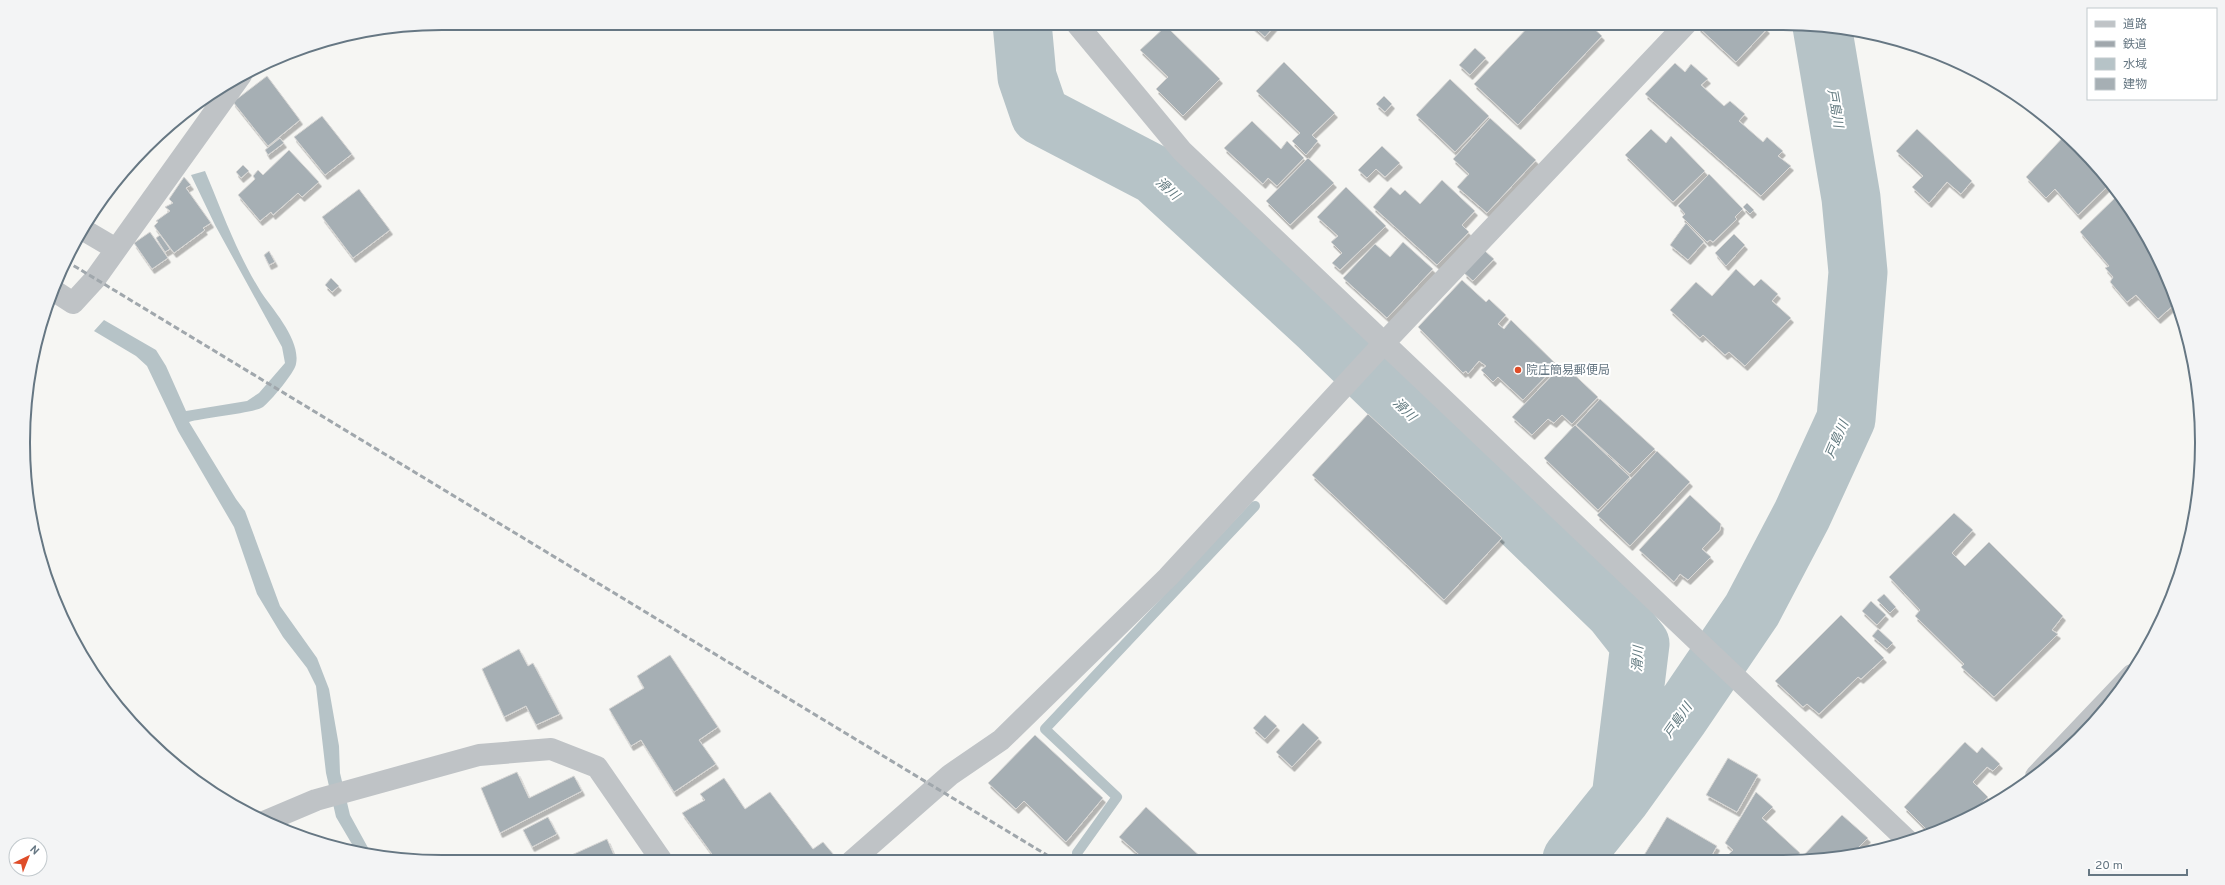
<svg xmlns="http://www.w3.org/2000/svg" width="2225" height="885" font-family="Overpass,'Noto Sans JP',sans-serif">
<defs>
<filter id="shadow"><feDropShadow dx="2.5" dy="4.5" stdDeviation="0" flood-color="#0004"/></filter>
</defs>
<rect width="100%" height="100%" fill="#f6f6f3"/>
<path fill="#b6c3c7" d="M205 171C222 211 237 254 261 292 273 310 301 340 296 364 295 372 270 402 263 407 255 413 203 418 189 422L236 499 245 511 280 606 317 658 329 689 339 746 340 773 350 815 372 855 356 851 336 817 326 773 316 686 307 668 283 637 257 594 234 527 178 431 147 366 136 356 94 331 104 320 156 350 166 366 186 411 247 401 259 393 285 363 282 347 215 225 191 175Z"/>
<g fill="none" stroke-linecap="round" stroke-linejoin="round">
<path stroke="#b6c3c7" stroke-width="10" d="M1077 853 1117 797 1045 729 1255 506"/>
<path stroke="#b6c3c7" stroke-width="59" d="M1022 23 1027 77 1040 115 1155 175 1318 325 1614 611 1640 644 1621 798
M1572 859 1621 798 1680 716 1752 610 1802 515 1846 419 1858 272 1851 198 1822 26"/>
</g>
<path fill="#a6afb4" stroke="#d8d7d5" filter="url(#shadow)" d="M1249 23H1277L1265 37Z
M1532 23H1588L1602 36 1518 125 1474 84Z
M1702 23H1761L1767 29 1736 62 1698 27Z
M1166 26 1220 79 1183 116 1156 89 1168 77 1140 50Z
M1475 48 1486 58 1470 75 1459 65Z
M1284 62 1335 113 1312 135 1318 141 1306 155 1292 141 1300 133 1256 91Z
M1675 63 1685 72 1691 64 1708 79 1701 85 1724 106 1730 101 1745 114 1739 121 1763 142 1767 137 1783 151 1778 156 1791 166 1761 196 1645 94Z
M267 76 300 120 268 146 233 102Z
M1450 79 1489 116 1455 152 1416 115Z
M1384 96 1392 104 1385 112 1376 104Z
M322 116 352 154 325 175 294 137Z
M1490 118 1536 160 1487 213 1457 187 1469 174 1453 159Z
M1252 121 1281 149 1287 141 1304 158 1277 186 1268 178 1263 184 1224 148Z
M1651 129 1666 143 1671 136 1705 171 1673 202 1625 155Z
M1917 129 1972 181 1961 194 1947 182 1929 203 1912 187 1923 176 1896 151Z
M2066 134 2111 183 2078 215 2055 189 2046 198 2026 177Z
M280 138 284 143 268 155 265 150Z
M1382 146 1400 163 1385 177 1376 169 1367 178 1358 170Z
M289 150 319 182 302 197 298 193 273 215 271 212 260 221 238 195 255 179 253 176 258 170 263 175Z
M1308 158 1334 183 1290 225 1266 201Z
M243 165 249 171 241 178 236 172Z
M1709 174 1743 209 1735 217 1737 219 1713 242 1710 240 1707 242 1682 217 1685 214 1678 206Z
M184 177 191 185 186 188 211 223 203 228 205 230 174 253 154 226 158 222 156 221 170 211 165 207 173 203 169 199Z
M1442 180 1475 211 1462 225 1469 232 1437 265 1373 207 1391 187 1400 195 1405 190 1420 204Z
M1346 187 1386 226 1340 270 1332 263 1342 253 1331 242 1338 236 1317 217Z
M359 189 390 230 353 258 322 217Z
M2119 194 2159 257 2176 303 2158 319 2136 295 2127 302 2110 282 2113 277 2105 268 2109 266 2080 232Z
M1747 203 1754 210 1750 214 1743 207Z
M1686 223 1704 242 1688 260 1670 245Z
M150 232 168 258 152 269 134 243Z
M1734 234 1745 245 1726 266 1715 253Z
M160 235 170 249 165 252 156 238Z
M1403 242 1433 269 1387 318 1343 278 1375 244 1390 257Z
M269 251 275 262 269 265 264 255Z
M1485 251 1494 259 1473 281 1464 273Z
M1736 269 1754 286 1761 279 1778 294 1772 301 1791 318 1745 366 1729 352 1725 355 1703 335 1700 338 1670 310 1696 282 1712 296Z
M331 278 339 286 332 292 325 285Z
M1462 280 1486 302 1489 299 1506 315 1498 324 1504 329 1511 320 1557 365 1523 400 1498 377 1493 382 1481 370 1486 366 1479 361 1468 374 1466 371 1463 373 1418 327Z
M1563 364 1598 397 1572 424 1562 415 1554 423 1548 419 1532 435 1512 417Z
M1600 399 1655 449 1630 474 1576 425Z
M1368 414 1502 538 1444 600 1312 475Z
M1575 425 1630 477 1598 510 1544 458Z
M1657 451 1690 482 1630 546 1597 515Z
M1690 495 1721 524 1720 530 1702 549 1711 557 1688 580 1680 574 1674 582 1639 550Z
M1954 513 1973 530 1952 553 1965 566 1989 542 2063 616 2052 630 2058 634 1994 697 1961 667 1964 664 1915 616 1920 610 1889 577Z
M1884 594 1896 607 1890 613 1877 600Z
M1871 601 1886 615 1877 625 1862 611Z
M1841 615 1884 658 1861 679 1858 677 1819 714 1807 704 1803 707 1775 681Z
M1878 629 1893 643 1887 649 1872 636Z
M519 649 528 666 533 663 560 714 536 725 526 706 504 717 482 669Z
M670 655 718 727 699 740 716 764 674 792 641 740 631 746 609 709 644 688 637 676Z
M1265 715 1277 726 1265 739 1253 728Z
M1303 723 1319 738 1292 767 1276 752Z
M1035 735 1103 798 1066 842 1024 801 1016 809 988 783Z
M1965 742 1977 753 1982 747 2000 764 1993 771 1987 767 1973 782 1988 797 1970 816 1943 830 1938 831 1933 827 1929 832 1904 807Z
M1728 758 1758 775 1737 812 1706 795Z
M517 772 529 798 574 776 582 791 500 833 481 788Z
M724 778 745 809 770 792 813 849 823 842 834 855 826 861H717L682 813 705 800 700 794Z
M1756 792 1773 807 1762 818 1800 853 1794 858 1724 859 1733 850 1725 843Z
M1146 807 1203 859V860H1145L1119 837Z
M1842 815 1868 838 1851 855 1837 858H1801Z
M548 817 557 834 532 847 523 830Z
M1667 817 1717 846 1710 859H1647L1643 857Z
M607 839 617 862H567L565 858Z
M530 856 533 862H522L521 861Z"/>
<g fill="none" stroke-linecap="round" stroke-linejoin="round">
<path stroke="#bfc3c6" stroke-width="22" d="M1076 23 1182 151 1907 840
M82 229 116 249
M53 290 73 303 95 279 241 75
M2036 776 2132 675
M264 822 316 800 479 755 551 749 597 767 662 861
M852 861 950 775 1001 740 1168 577 1384 343 1687 23"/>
<path stroke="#a0a7ac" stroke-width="3" stroke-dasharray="6 3" stroke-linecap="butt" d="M66 261 1055 860"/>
</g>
<circle fill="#df4d29" stroke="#fff" stroke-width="1.5" cx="1518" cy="370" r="4"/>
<g text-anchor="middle" stroke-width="4" stroke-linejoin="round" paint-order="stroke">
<g font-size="12" fill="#667783" stroke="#fff" text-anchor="start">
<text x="1526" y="374">院庄簡易郵便局</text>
</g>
<g font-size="13" font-style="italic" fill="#61797f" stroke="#fff">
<text transform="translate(1836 108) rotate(80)" y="5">戸島川</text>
<text transform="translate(1168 188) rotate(42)" y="5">滑川</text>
<text transform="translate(1405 409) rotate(44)" y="5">滑川</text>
<text transform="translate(1836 439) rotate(-67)" y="5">戸島川</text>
<text transform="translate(1637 659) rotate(-87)" y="5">滑川</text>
<text transform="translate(1677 720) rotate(-55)" y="5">戸島川</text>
</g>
</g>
<path d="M0 0H2225V885H0ZM442 30H1783A412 412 0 0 1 2195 442V443A412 412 0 0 1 1783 855H442A412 412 0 0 1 30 443V442A412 412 0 0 1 442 30Z" fill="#f3f4f5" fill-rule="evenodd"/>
<path fill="none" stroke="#667783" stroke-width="2" d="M442 30H1783A412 412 0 0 1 2195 442V443A412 412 0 0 1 1783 855H442A412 412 0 0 1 30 443V442A412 412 0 0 1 442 30Z"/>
<rect x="2087" y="8" width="130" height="92" fill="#ffffff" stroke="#c2c9cd"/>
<rect x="2095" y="21" width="20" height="6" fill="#bfc3c6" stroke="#c2c9cd"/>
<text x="2123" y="28" font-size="12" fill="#667783">道路</text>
<rect x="2095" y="41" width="20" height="6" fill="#a0a7ac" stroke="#c2c9cd"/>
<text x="2123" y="48" font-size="12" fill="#667783">鉄道</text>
<rect x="2095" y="58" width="20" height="12" fill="#b6c3c7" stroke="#c2c9cd"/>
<text x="2123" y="68" font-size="12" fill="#667783">水域</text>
<rect x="2095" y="78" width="20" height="12" fill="#a6afb4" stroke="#c2c9cd"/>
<text x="2123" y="88" font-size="12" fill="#667783">建物</text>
<g transform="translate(28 857) rotate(43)"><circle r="19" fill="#ffffff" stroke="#c2c9cd"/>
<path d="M0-3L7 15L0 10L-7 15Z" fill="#df4d29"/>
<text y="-6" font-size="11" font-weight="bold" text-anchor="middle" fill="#667783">N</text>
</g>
<path d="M2089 869v6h98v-6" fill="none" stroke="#667783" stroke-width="2"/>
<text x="2095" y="869" font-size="12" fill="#667783" stroke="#ffffff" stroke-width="3" paint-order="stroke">20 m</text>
</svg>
